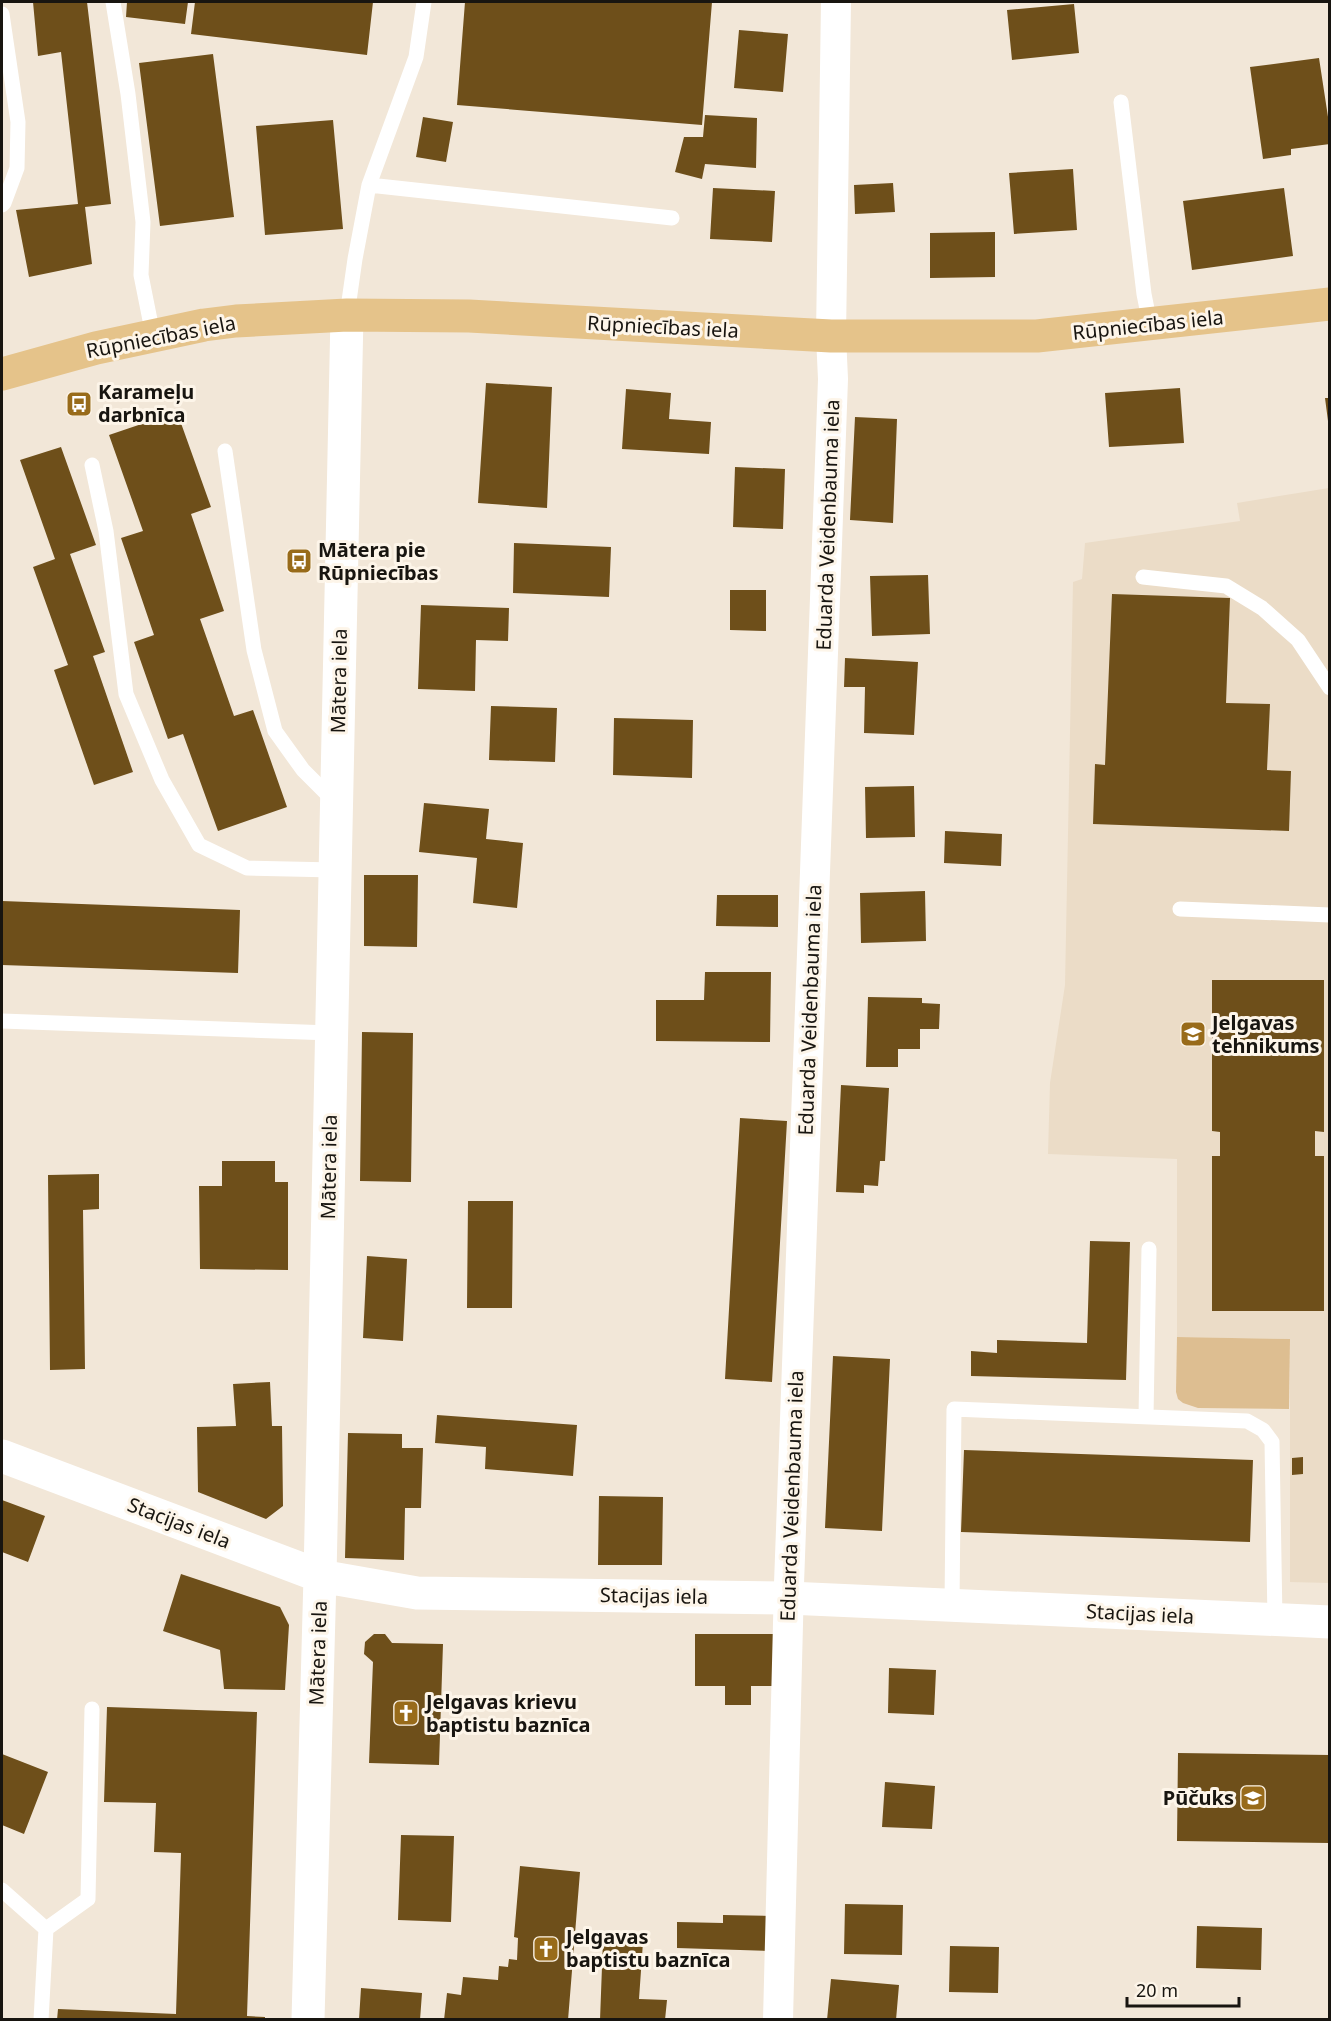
<svg xmlns="http://www.w3.org/2000/svg" width="1331" height="2021" font-family="'Noto Sans',sans-serif">
<rect width="100%" height="100%" fill="#f2e7d8"/>
<path fill="#ebdcc7" d="M1329 488V1583L1290 1582V1339L1177 1337V1159L1048 1154 1050 1083 1065 985 1073 582 1082 579 1085 543 1240 521 1237 503Z"/>
<path fill="#ddbe91" d="M1177 1337 1290 1339 1289 1409 1198 1408 1183 1403 1178 1399 1176 1392Z"/>
<path fill="#6e4f1a" d="M33 2H87L111 204 85 207 92 264 29 277 16 210 78 204 61 52 38 56Z
M127 2H188L185 24 126 17Z
M195 2H373L367 55 191 34Z
M465 2H712L702 125 457 105Z
M1074 4 1079 53 1012 60 1007 10Z
M739 30 788 34 783 92 734 88Z
M213 54 234 217 160 226 139 63Z
M1319 58 1330 130V144L1291 149V155L1263 159 1250 67Z
M705 115 757 118 756 168 705 164 702 179 675 172 684 137H703Z
M423 117 453 122 446 162 416 157Z
M333 120 343 229 265 235 256 126Z
M1073 169 1077 230 1014 234 1009 173Z
M893 183 895 212 855 214 854 185Z
M713 188 775 191 772 242 710 239Z
M1284 188 1293 256 1192 270 1183 201Z
M995 232V277L930 278V233Z
M486 383 552 387 547 508 478 503Z
M1180 388 1184 443 1109 447 1105 393Z
M626 389 671 393 669 419 711 422 709 454 622 449Z
M1325 398H1330V421H1328Z
M177 412 211 507 191 514 224 611 200 619 234 716 253 710 287 807 218 831 183 734 168 739 134 642 154 635 121 538 143 531 109 435Z
M855 417 897 419 893 523 850 520Z
M61 447 96 545 70 554 105 652 93 656 133 772 94 785 54 670 68 665 33 567 55 559 20 460Z
M735 467 785 469 783 529 733 527Z
M514 543 611 547 609 597 513 593Z
M928 575 930 634 872 636 870 576Z
M730 590H766V631L730 630Z
M1112 594 1230 598 1226 703 1270 704 1267 770 1291 771 1289 831 1093 824 1095 764 1105 765Z
M421 605 509 608 508 641 476 640 475 691 418 689Z
M845 658 918 662 914 735 864 733 865 687H844Z
M491 706 557 708 555 762 489 760Z
M614 718 693 720 692 778 613 775Z
M914 786 915 837 866 838 865 787Z
M424 803 489 809 486 839 523 843 517 908 473 903 477 858 419 852Z
M945 831 1002 834 1001 866 944 863Z
M364 875H418L417 947 364 946Z
M925 891 926 941 861 943 860 893Z
M717 895H778V927L716 926Z
M2 901 240 910 238 973 2 965Z
M705 972H771L770 1042 656 1041V1000H704Z
M1212 980H1324V1132L1315 1131V1156H1324V1311H1212V1156H1220V1132L1212 1131Z
M868 997 922 998V1003L940 1004 939 1029H920V1049H898V1067H866Z
M362 1032 413 1033 411 1182 360 1181Z
M841 1085 889 1088 885 1161H880L878 1186 864 1185V1193L836 1192Z
M740 1118 787 1121 772 1382 725 1379Z
M222 1161H275V1182H288V1270L200 1269 199 1186H222Z
M99 1174V1209L83 1210 85 1369 50 1370 48 1175Z
M468 1201H513L512 1308H467Z
M1090 1241 1130 1242 1126 1380 971 1376V1351L997 1353V1340L1087 1343Z
M367 1256 407 1259 403 1341 363 1338Z
M833 1356 890 1359 882 1531 825 1528Z
M270 1382 272 1426H282L283 1506 266 1519 198 1492 197 1427 236 1426 233 1384Z
M437 1415 577 1425 573 1476 485 1469 486 1447 435 1443Z
M348 1433 402 1434V1448H423L421 1508H405L404 1560 345 1558Z
M964 1450 1253 1460 1250 1542 961 1532Z
M1303 1457V1474L1292 1475V1458Z
M599 1496 663 1497 662 1565H598Z
M2 1500 45 1516 28 1562 2 1552Z
M181 1574 280 1607 289 1625 285 1690 224 1689 220 1650 163 1631Z
M374 1634H385L392 1643 443 1644 439 1765 369 1763 373 1662 364 1654 365 1642Z
M695 1634H777V1686H751V1705H725V1686H695Z
M889 1668 936 1670 934 1715 888 1713Z
M107 1707 257 1712 247 2016 265 2017V2020H57L58 2009 176 2014 181 1853 154 1852 156 1803 104 1802Z
M1178 1753 1330 1755V1843L1177 1841Z
M2 1754 48 1772 24 1834 2 1825Z
M885 1782 935 1786 932 1829 882 1827Z
M401 1835 454 1836 451 1922 398 1920Z
M520 1866 580 1872 568 2020H444L447 1993 461 1995 463 1977 498 1980 499 1966 508 1967 509 1959 517 1960 518 1938 514 1937Z
M845 1904 903 1905 902 1955 844 1954Z
M723 1915 773 1916 772 1951 677 1948V1922L723 1923Z
M1197 1926 1262 1928 1261 1970 1196 1968Z
M603 1940 643 1942 639 1999 667 2000 665 2020H600Z
M950 1946 999 1947 998 1993 949 1992Z
M831 1979 899 1985 896 2020H827Z
M361 1988 422 1993 420 2020H359Z"/>
<g fill="none" stroke-linecap="round" stroke-linejoin="round">
<path stroke="#fff" stroke-width="15" d="M113 2 128 94 143 222 141 275 153 335
M2 14 18 122 17 168 4 203 2 205
M1121 102 1144 294 1150 324
M369 185 672 218
M347 315 355 259 369 185 416 57 424 2
M225 451 254 650 275 731 303 770 335 802
M92 465 106 531 126 694 162 780 199 845 247 868 335 870
M1143 577 1226 586 1262 608 1298 640 1330 688
M1180 909 1330 915
M2 1021 331 1033
M1146 1417 1149 1249
M952 1605 954 1409 1247 1421 1263 1430 1272 1442 1275 1620
M2 1890 46 1929 41 2020
M46 1929 88 1899 92 1709"/>
<path stroke="#fff" stroke-width="30" d="M778 2020 789 1584 833 379 831 336 836 2"/>
<path stroke="#fff" stroke-width="33" d="M2 1456 320 1576 417 1593 788 1598 1330 1622
M308 2020 320 1576 347 315"/>
<path stroke="#e5c38a" stroke-width="33" d="M2 374 96 348 204 325 236 321 347 315 469 316 831 336H1037L1330 304"/>
</g>
<defs>
<g id="bus-square" transform="scale(1.35)"><rect x="-9" y="-9" width="18" height="18" rx="4" fill="#986b1a" stroke="#fdf5e9"/><path d="M-5-6H5V4H4V6H2V4H-2V6H-4V4H-5ZM-3.5-4V0h7V-4ZM-3.5 1.2v1.5H-2V1.2ZM2 1.2v1.5H3.5V1.2Z" fill="#fff"/></g>
<g id="university-square" transform="scale(1.35)"><rect x="-9" y="-9" width="18" height="18" rx="4" fill="#986b1a" stroke="#fdf5e9"/><path d="M0-5L7-2L0 1L-7-2ZM-4 1L0 2.5L4 1V4Q0 6-4 4Z" fill="#fff"/></g>
<g id="church-square" transform="scale(1.35)"><rect x="-9" y="-9" width="18" height="18" rx="4" fill="#986b1a" stroke="#fdf5e9"/><path d="M-1.2-6h2.4v3.5h3.3v2.4h-3.3V6h-2.4V-.1h-3.3v-2.4h3.3Z" fill="#fff"/></g>
<g id="school-square" transform="scale(1.35)"><rect x="-9" y="-9" width="18" height="18" rx="4" fill="#986b1a" stroke="#fdf5e9"/><path d="M0-5L7-2L0 1L-7-2ZM-4 1L0 2.5L4 1V4Q0 6-4 4Z" fill="#fff"/></g>
</defs>
<g fill-rule="evenodd">
<use href="#bus-square" x="79" y="404"/>
<use href="#bus-square" x="299" y="561"/>
<use href="#university-square" x="1193" y="1034"/>
<use href="#church-square" x="406" y="1713"/>
<use href="#school-square" x="1253" y="1798"/>
<use href="#church-square" x="546" y="1949"/>
</g>
<g text-anchor="middle" stroke-width="6" stroke-linejoin="round" paint-order="stroke">
<g font-size="20" fill="#181510" stroke="#fdf5e9">
<text transform="translate(1148 325) rotate(-6)" y="7">Rūpniecības iela</text>
<text transform="translate(663 327) rotate(3)" y="7">Rūpniecības iela</text>
<text transform="translate(161 337) rotate(-11)" y="7">Rūpniecības iela</text>
<text transform="translate(828 525) rotate(-88)" y="7">Eduarda Veidenbauma iela</text>
<text transform="translate(339 681) rotate(-89)" y="7">Mātera iela</text>
<text transform="translate(810 1010) rotate(-88)" y="7">Eduarda Veidenbauma iela</text>
<text transform="translate(329 1167) rotate(-89)" y="7">Mātera iela</text>
<text transform="translate(792 1496) rotate(-88)" y="7">Eduarda Veidenbauma iela</text>
<text transform="translate(179 1523) rotate(21)" y="7">Stacijas iela</text>
<text transform="translate(654 1596) rotate(1)" y="7">Stacijas iela</text>
<text transform="translate(1140 1614) rotate(3)" y="7">Stacijas iela</text>
<text transform="translate(318 1653) rotate(-88)" y="7">Mātera iela</text>
</g>
<g font-size="20" font-weight="bold" fill="#181510" stroke="#fdf5e9" text-anchor="start">
<text x="98" y="399">Karameļu<tspan x="98" dy="23">darbnīca</tspan></text>
<text x="318" y="557">Mātera pie<tspan x="318" dy="23">Rūpniecības</tspan></text>
<text x="1212" y="1030">Jelgavas<tspan x="1212" dy="23">tehnikums</tspan></text>
<text x="426" y="1709">Jelgavas krievu<tspan x="426" dy="23">baptistu baznīca</tspan></text>
<text x="1234" y="1805" text-anchor="end">Pūčuks</text>
<text x="566" y="1944">Jelgavas<tspan x="566" dy="23">baptistu baznīca</tspan></text>
</g>
</g>
<rect width="1331" height="2021" fill="none" stroke="#181510" stroke-width="6"/>
<path d="M1127 1997v9h112v-9" fill="none" stroke="#181510" stroke-width="3"/>
<text x="1136" y="1997" font-size="18" fill="#181510" stroke="#fdf5e9" stroke-width="4.5" paint-order="stroke">20 m</text>
</svg>
